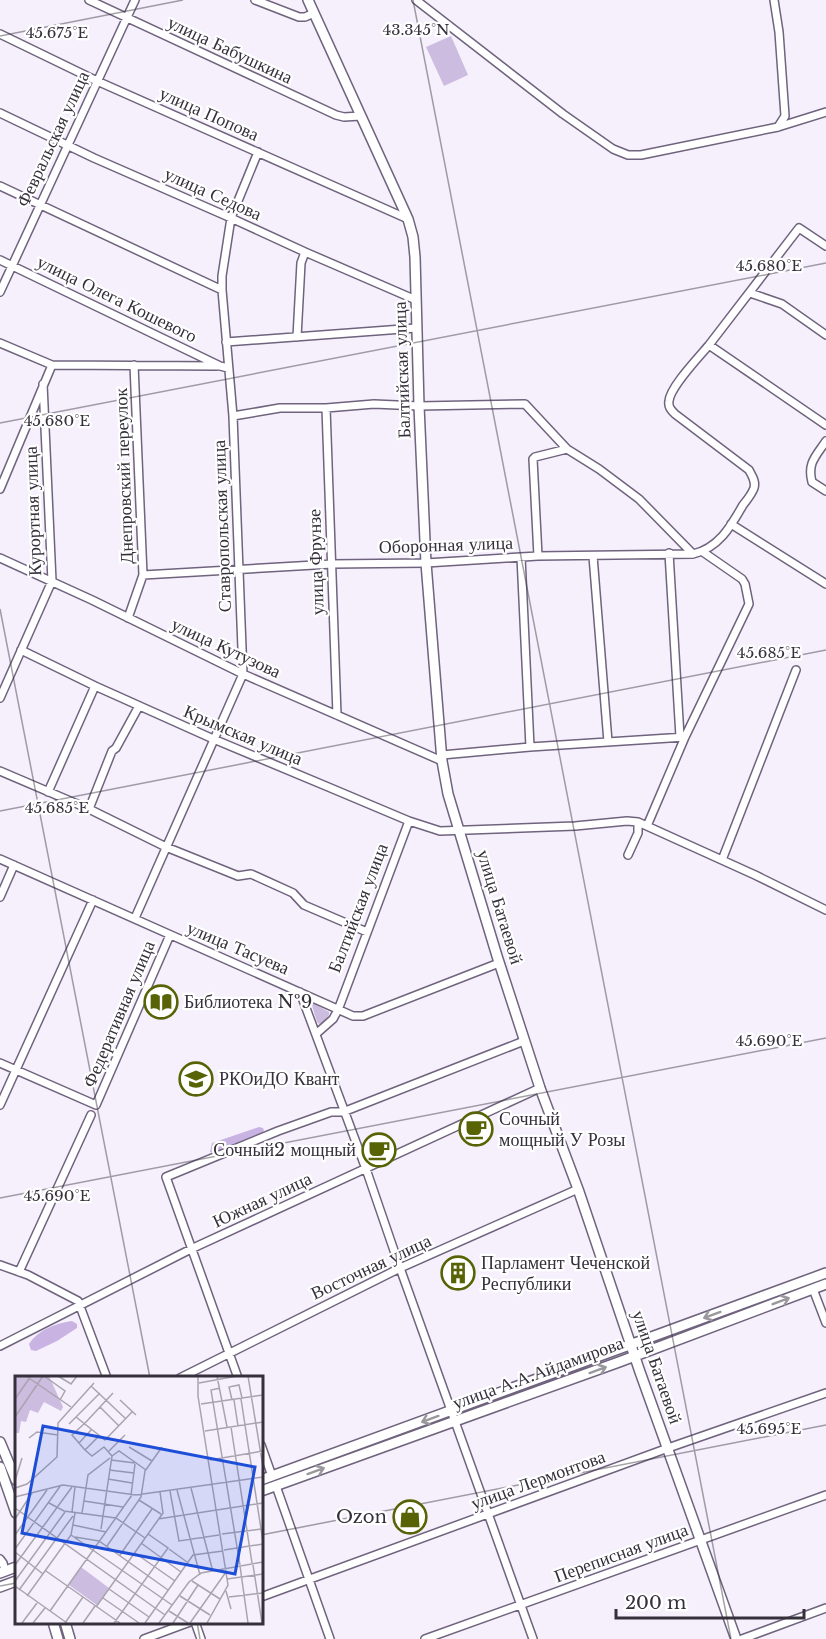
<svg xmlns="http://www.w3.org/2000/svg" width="826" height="1639" font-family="'Libre Baskerville',serif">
<rect width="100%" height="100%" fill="#f6f0fc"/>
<path fill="#ccbce0" d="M451 36 468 75 444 86 426 47Z
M311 1002 329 1012V1015L323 1023 319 1024 317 1022Z"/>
<path fill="#c9b3e2" d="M259 1127 263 1128 264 1131 260 1134 221 1150 218 1154 210 1152 212 1143Z
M72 1321 77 1324V1328L57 1341 36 1351 31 1350 29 1344C38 1330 56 1323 72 1321Z"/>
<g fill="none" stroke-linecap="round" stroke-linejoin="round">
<g stroke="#6f637d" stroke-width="10">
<path id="minor" d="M89 0 336 115 344 117 361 116
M255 0 299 17H305L314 13
M416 0 563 114 613 149 628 155H641L778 127 826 112
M774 0 779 32 785 116 778 127
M0 34 97 81 408 219
M0 113 94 158 231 218 305 252 416 300
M0 186 222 290
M0 260 220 366 228 368
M0 292 135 0
M750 293 782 304 826 335
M297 337 301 263 305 252
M226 342 416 328
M0 343 52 365 217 366
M709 345 799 228 826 246
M326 408 337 715
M233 416 280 408H326L374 404 419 406 525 404 567 449 599 469 639 499 693 554
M826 441C816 456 807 463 812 482L826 491
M0 489 52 365
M731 524 826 584
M669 553 680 737
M538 556 533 459 535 457 567 449
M593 556 608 742
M521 557 530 747
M0 558 92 600 243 674 442 761
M143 575 332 564 426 563 538 556 693 554C719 548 731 526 743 505 747 500 752 494 754 488 756 481 752 476 749 470L675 414C671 410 668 407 669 401 670 387 699 357 709 345L826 425
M128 618 143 575 134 365
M21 650 95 686 211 738 333 789 409 821 440 831 575 826 627 821 638 822 755 875 826 910
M0 698 52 581 43 384
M442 755 530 747 685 737
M0 771 89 809 166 847 238 876 251 874 293 893 304 905 367 932
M48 792 95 686
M89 809 112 751 116 748 139 706
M647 826 685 737 749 604 745 584 742 579 703 552
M628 855 638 833V822
M0 859 353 1016H363L499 963
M722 860 796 670
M0 897 14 865
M135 918 243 674 233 416 222 290V276L231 218 258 152
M300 992 366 1169 400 1268 533 1639
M316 1034 333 1019 338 1010 409 821
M0 1063 96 1105 170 935
M0 1105 93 900
M0 1265 28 1275 78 1301 107 1378
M19 1272 91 1115
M813 1289 826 1323
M0 1346 191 1249 540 1088
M180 1378 400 1268 578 1189
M238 1378 166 1177 278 1131 331 1112H343L524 1041
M261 1445 272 1476
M276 1486 330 1639
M0 1559 3 1563 5 1571
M261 1597 668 1448 826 1393
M195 1622 201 1639
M144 1639 190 1622
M425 1639 826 1495
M742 1639 826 1608"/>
</g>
<g stroke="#6f637d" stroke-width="12">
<path id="major" d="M308 0 408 219 413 237 415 257 419 406 426 563 442 761 448 794 497 956 540 1088 578 1189 640 1372 736 1639
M0 1442 16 1480
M0 1467 16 1513
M261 1480 826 1273
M261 1491 619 1362 826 1284
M0 1573 16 1567
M0 1587 16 1581
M53 1622 58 1639
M65 1622 70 1639"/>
</g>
<use href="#minor" stroke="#fff" stroke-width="7"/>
<use href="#major" stroke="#fff" stroke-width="9"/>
</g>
<defs><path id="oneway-shaft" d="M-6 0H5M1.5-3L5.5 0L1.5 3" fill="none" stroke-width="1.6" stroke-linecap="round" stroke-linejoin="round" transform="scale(1.5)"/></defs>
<g stroke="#9a989d">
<use href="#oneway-shaft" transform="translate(781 1301) rotate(-21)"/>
<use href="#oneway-shaft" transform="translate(712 1315) rotate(160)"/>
<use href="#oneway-shaft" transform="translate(598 1370) rotate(-20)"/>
<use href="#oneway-shaft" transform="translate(430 1419) rotate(160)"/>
<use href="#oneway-shaft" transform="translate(316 1471) rotate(-20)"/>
</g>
<path fill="none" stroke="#35303b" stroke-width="1.5" stroke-opacity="0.45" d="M413 0 731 1639M0 36 183 0M0 423 826 263M0 609 150 1378M0 811 826 650M0 1198 826 1038M261 1535 826 1425M0 1586 16 1583M197 1622 200 1639"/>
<defs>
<g id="library-ring" transform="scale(1.725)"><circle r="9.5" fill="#fff" stroke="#576304" stroke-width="1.5"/><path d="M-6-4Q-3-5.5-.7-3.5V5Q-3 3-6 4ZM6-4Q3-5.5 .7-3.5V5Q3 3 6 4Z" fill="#576304"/></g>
<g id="school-ring" transform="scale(1.725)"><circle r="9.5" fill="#fff" stroke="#576304" stroke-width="1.5"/><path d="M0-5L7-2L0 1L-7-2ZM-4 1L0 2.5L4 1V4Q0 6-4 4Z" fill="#576304"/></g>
<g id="cafe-ring" transform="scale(1.725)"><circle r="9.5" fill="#fff" stroke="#576304" stroke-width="1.5"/><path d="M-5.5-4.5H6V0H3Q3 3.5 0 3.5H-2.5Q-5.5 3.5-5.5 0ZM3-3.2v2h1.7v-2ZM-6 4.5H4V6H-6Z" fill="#576304"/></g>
<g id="building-ring" transform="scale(1.725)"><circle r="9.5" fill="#fff" stroke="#576304" stroke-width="1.5"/><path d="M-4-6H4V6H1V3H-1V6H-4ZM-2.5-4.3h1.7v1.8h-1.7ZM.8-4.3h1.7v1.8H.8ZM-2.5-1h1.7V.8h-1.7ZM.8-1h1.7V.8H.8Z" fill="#576304"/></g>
<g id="shop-ring" transform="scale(1.725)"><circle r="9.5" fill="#fff" stroke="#576304" stroke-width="1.5"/><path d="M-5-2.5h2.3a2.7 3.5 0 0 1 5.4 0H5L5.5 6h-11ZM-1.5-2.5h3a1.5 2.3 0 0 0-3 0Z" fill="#576304"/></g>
</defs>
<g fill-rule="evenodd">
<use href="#library-ring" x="161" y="1002"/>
<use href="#school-ring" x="196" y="1079"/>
<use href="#cafe-ring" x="476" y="1129"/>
<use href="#cafe-ring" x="379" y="1150"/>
<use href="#building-ring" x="458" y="1273"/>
<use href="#shop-ring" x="410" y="1517"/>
</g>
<g text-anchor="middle" stroke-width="4.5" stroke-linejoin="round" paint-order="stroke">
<g font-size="18" fill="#35303b" stroke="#fff">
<text transform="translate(230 50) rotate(25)" y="6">улица Бабушкина</text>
<text transform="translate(209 114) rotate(24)" y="6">улица Попова</text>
<text transform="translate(53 139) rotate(-65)" y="6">Февральская улица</text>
<text transform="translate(213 194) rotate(24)" y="6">улица Седова</text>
<text transform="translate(117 299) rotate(26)" y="6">улица Олега Кошевого</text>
<text transform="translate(402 370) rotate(-92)" y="6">Балтийская улица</text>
<text transform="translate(124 476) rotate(-92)" y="6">Днепровский переулок</text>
<text transform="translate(33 511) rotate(-92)" y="6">Курортная улица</text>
<text transform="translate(222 526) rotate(-92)" y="6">Ставропольская улица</text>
<text transform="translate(446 545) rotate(-2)" y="6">Оборонная улица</text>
<text transform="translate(316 562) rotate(-92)" y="6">улица Фрунзе</text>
<text transform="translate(226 648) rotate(25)" y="6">улица Кутузова</text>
<text transform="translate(243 735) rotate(23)" y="6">Крымская улица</text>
<text transform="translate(500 907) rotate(73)" y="6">улица Батаевой</text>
<text transform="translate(358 908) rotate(-69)" y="6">Балтийская улица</text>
<text transform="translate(238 948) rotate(23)" y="6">улица Тасуева</text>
<text transform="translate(119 1014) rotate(-67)" y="6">Федеративная улица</text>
<text transform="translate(262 1200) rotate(-25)" y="6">Южная улица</text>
<text transform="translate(371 1267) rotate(-25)" y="6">Восточная улица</text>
<text transform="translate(657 1367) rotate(71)" y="6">улица Батаевой</text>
<text transform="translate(538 1373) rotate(-20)" y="6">улица А.А.Айдамирова</text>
<text transform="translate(538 1480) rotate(-20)" y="6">улица Лермонтова</text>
<text transform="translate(621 1553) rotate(-20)" y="6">Переписная улица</text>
</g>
<g font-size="18" fill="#35303b" stroke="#fff" text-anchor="start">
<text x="184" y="1008">Библиотека №9</text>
<text x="219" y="1085">РКОиДО Квант</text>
<text x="499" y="1125">Сочный<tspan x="499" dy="21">мощный У Розы</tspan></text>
<text x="356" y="1156" text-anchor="end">Сочный2 мощный</text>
<text x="481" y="1269">Парламент Чеченской<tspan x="481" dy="21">Республики</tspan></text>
<text x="387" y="1523" text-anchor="end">Ozon</text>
</g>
</g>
<g transform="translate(15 1376)">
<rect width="248" height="248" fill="#f6f0fc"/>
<path d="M0 0H34L48 31 46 35 29 26 23 37 15 34 11 46 6 45 4 57H0ZM66 191 94 212 82 229 54 209Z" fill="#ccbce0"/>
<path fill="none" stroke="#a9a3af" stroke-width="1.5" d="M11 0 56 31M29 0 50 15 45 24M43 0 56 8 62 0M183 0V20L213 209 192 247M202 0 212 51M233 0 248 91M184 7 222 0M76 10 111 43M205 12 196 14 225 189M0 23 16 0M226 23 248 166M105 24 121 39M217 24 214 11 224 9 227 22M219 24 223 50M186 28 248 19M85 31 104 50M0 41 28 0M61 41 90 64 117 36M71 46 98 17M54 48 85 17M216 51 237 187M190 55 248 46M84 60 70 74 77 80 89 71 97 80 86 153M14 62 22 56 43 59M64 67 77 53M114 71 137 85M70 74 57 59 71 46M94 75 110 59M97 80 104 75 131 94M96 84 120 87M195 84 248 75M94 94 119 97M93 103 117 107M0 105 7 82M0 112 12 108 42 81 43 47 79 7M176 112 197 192M162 114 185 199M155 115 164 165 204 159M116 119 120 88M0 121 48 109 121 119 248 101M124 124 146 138M69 125 108 131M34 127 49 135 101 142 130 162M0 132 150 239M57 136 60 111M67 137 73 99 95 82M0 143 17 117M143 143 248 127M58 149 91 156M207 158 246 153M0 159 32 114M56 159 157 229M60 161 84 165 153 214M126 167 166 196M92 170 126 121 130 95 147 71M0 173 46 109M154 173 172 186M209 174 248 168M0 176 28 198M120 177 160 205M105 179 137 133M0 189 57 111M238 189 247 247M225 190 233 247M31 195 105 247M212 203 248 198M0 205 50 136M177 205 205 223M0 210 52 247M94 213 134 241M4 214 58 140M211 215 216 233M12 220 56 159 60 137M165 220 195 239M214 221 248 217M88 222 124 247M81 231 148 137 145 116M35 235 117 119M154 235 173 247M7 247 22 227M18 247 30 232M50 247 68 221M68 247 80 230M99 247 153 172 133 158M130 247 178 179 208 175M144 247 174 206 186 197 248 186M158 247 183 209M175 247 211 196"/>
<path fill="#1d4ed8" fill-opacity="0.15" stroke="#1d4ed8" stroke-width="3" d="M28 50 240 91 220 198 7 157Z"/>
<rect width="248" height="248" fill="none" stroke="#35303b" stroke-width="3"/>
</g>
<g font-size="15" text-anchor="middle" fill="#35303b" stroke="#fff" stroke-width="4.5" stroke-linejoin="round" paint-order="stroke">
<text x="416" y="35">43.345°N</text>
<text x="57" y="38">45.675°E</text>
<text x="769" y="271">45.680°E</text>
<text x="57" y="426">45.680°E</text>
<text x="769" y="658">45.685°E</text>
<text x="57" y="813">45.685°E</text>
<text x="769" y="1046">45.690°E</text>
<text x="57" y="1201">45.690°E</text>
<text x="769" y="1434">45.695°E</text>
</g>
<path d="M616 1609v9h188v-9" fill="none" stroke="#35303b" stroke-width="3"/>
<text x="625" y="1609" font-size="18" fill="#35303b" stroke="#ffffff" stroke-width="4.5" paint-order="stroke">200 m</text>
</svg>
